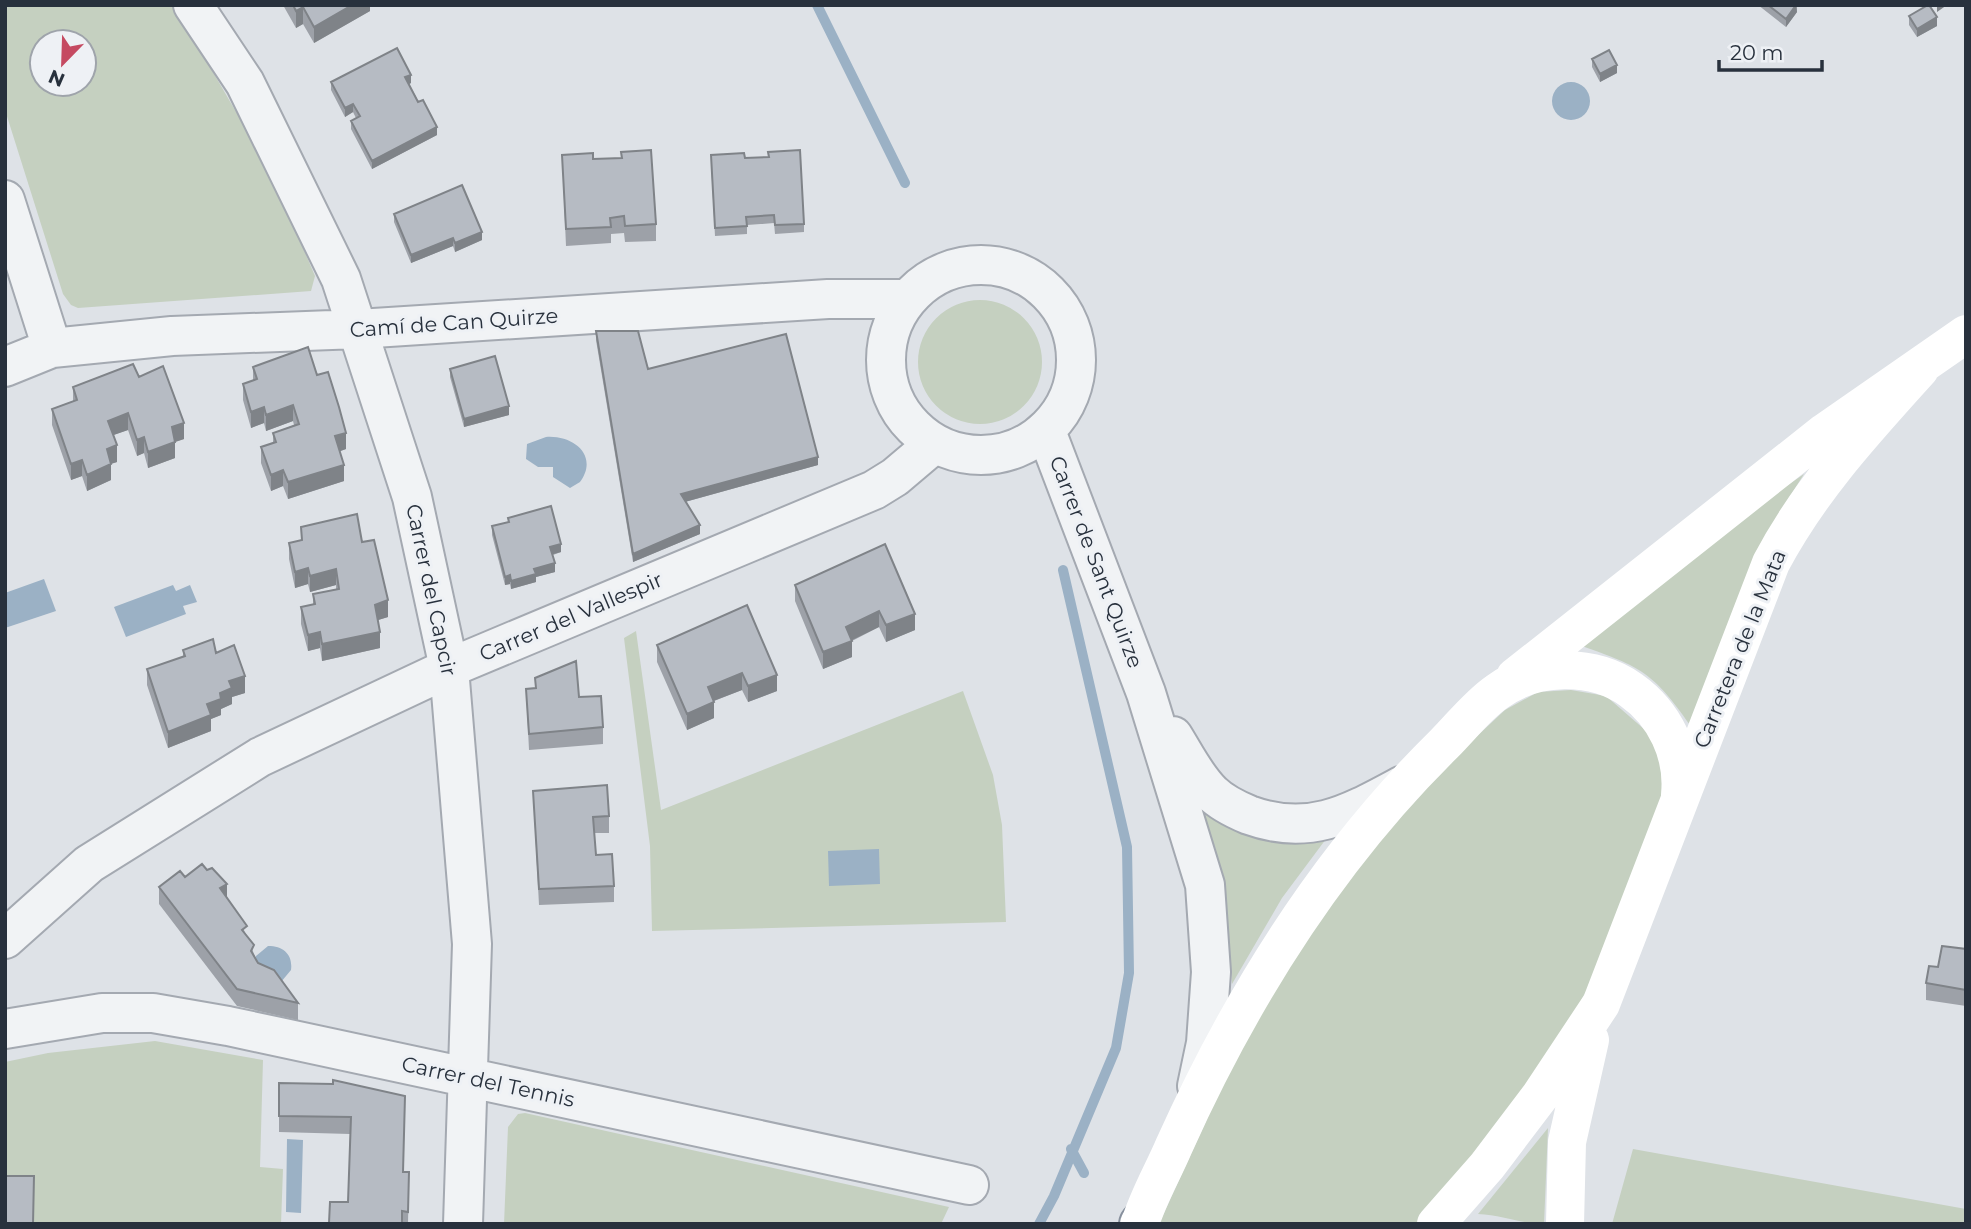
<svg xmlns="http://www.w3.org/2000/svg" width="1971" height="1229" font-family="Montserrat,sans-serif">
<rect width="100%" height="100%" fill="#dee2e7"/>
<path fill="#c5d0c0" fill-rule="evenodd" d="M5 5H174L246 129 292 222 315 276 311 291 78 308 71 305 63 294 5 110ZM42 42H84V84H42Z
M918 362a62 62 0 1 1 124 0a62 62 0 1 1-124 0Z
M1804 474 1772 525 1690 725C1653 672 1641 667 1582 646L1750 511Z
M636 631 661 810 963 691 993 775 1002 825 1006 922 652 931 650 846 624 638Z
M1571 690 1606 696 1652 736 1663 769 1665 801 1604 958 1553 1053 1433 1208 1417 1224H1159L1233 1062 1289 962 1351 872 1429 781 1505 710 1538 692Z
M1194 797 1326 839 1282 898 1232 984 1226 901 1215 847Z
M155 1041 263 1060 260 1167 283 1169 281 1224H5V1062L48 1053Z
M525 1113 949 1207 941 1224H504L508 1127 518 1114Z
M1548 1128 1544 1224C1522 1224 1503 1215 1478 1214Z
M1633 1149 1966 1209V1224H1612Z"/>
<path fill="#9bb1c5" d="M1552 101a19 19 0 1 1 38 0a19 19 0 1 1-38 0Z
M546 437C574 435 599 456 580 482L570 488 553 477V467H538L526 459 527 444Z
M44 579 56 611 5 628V593Z
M173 585 176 591 190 585 197 602 183 606 186 614 126 637 114 607Z
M879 849 880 884 829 886 828 851Z
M268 946C284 946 293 955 291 970L281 982 254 963 256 956Z
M287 1139 303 1140 301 1213 286 1212Z"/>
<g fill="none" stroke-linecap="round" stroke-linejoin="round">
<path stroke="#9bb1c5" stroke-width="10" d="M817 5 905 183
M1071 1149 1084 1173
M1039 1224 1054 1196 1116 1048 1129 973 1127 847 1063 570"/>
<g stroke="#a4a9b1" stroke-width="42">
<path id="street" d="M193 5 245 83 341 279 412 497 449 668 472 944 463 1224
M5 200 52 348
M886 360a95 95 0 1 1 190 0a95 95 0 1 1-190 0Z
M5 367 52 348 172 336 358 329 828 299H907
M1046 431 1146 693 1205 885 1211 972 1206 1043 1197 1086
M1173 736C1185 755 1196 778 1212 793 1222 803 1237 810 1249 815 1309 837 1349 814 1401 786
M5 939 89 864 260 757 449 668 874 490 895 477 934 444
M5 1029 102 1013H153L228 1026 969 1185"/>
</g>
<g stroke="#87909d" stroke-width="42">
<path id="highway" d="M1139 1224 1140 1222"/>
</g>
<use href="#street" stroke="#f1f3f5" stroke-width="38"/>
<path stroke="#fff" stroke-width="38" d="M1515 677 1825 432 1966 334
M1140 1224C1148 1197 1163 1172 1174 1146 1240 999 1328 858 1444 744 1461 727 1477 706 1497 692 1535 664 1593 663 1631 690 1665 714 1684 754 1680 795
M1436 1224 1487 1166 1540 1096 1601 1004 1771 563C1810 489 1865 430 1920 369
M1565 1224 1567 1142 1590 1040"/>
<use href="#highway" stroke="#fff" stroke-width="38"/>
</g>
<path fill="#9da1a8" d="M283 5H370V11L314 43 303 24 296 28Z
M1758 5H1797V12L1786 27Z
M1909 16 1937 26 1917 37 1909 25Z
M1592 59 1617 73 1600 82 1592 67Z
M331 82 411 83 409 84 437 135 372 169 351 129V121L356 118 353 112 345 117 331 90Z
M562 155 593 159 656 224V241L625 242 624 233 611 234V243L566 246Z
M745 158 804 224V232L775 234 774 223 747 225V234L715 236 711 163Z
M394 214 482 240 455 252 453 246 411 263 394 222Z
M596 331 648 369 818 465 685 502 700 534 633 562 596 340Z
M253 367 317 375 346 449 340 451 344 481 288 499 283 486 271 491 261 463V447L273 443V433L294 425 293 421 266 431 264 423 251 428 243 400V384L253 380Z
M450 369 509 415 464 427 450 377Z
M139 377 184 439 175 442V458L148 468 144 453 137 456 128 430 113 435 117 462 111 464V480L87 491 82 476 71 480 52 425V409L73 401V387Z
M508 518 561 552 553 555 555 572 536 577V582L511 589 510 584 505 585 492 535V526L508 522Z
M301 527 362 542 388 617 378 620 380 648 322 661 320 648 308 651 301 624V607L313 604V594L336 589V585L310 592 308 584 295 588 289 559V543L301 540Z
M885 544 915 630 886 642 879 627 852 641V657L823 669 795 601V585Z
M747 605 777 691 748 702 742 690 714 701V718L687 730 657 662V645Z
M183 650 216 653 245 693 232 697V704L221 709V715L211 719V731L168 748 147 685V669L183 657Z
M535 678 579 697 603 727V744L529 750 526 689 535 688Z
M533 791 609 816V833H594L596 855 614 886V902L539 905Z
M185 877 227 897 247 936 254 954 258 963 298 1003V1020L237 1006 159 904V887Z
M1966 949V1006L1926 1000V983Z
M279 1083 333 1084 404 1172H409L408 1224H329L348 1202 350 1134 279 1132Z"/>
<path fill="#7f8388" d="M352 5H370V11L314 43V27Z
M1796 5 1797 12 1786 27V19Z
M1937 5H1947L1937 12Z
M303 7V24L296 28V11Z
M1937 17V26L1917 37V29Z
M1617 65V73L1600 82V74Z
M411 75V83L405 86V77Z
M353 104V112L345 117V108Z
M437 127V135L372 169V161Z
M482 232V240L455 252V243Z
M453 238V246L411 263V255Z
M293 405V421L266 431V415Z
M509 406V415L464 427V419Z
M264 407V423L251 428V412Z
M128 413V430L108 437V421Z
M184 423V439L175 442V458L148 468V452L172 427Z
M346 433V449L335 453V436Z
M144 437V453L137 456V440Z
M117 445V462L107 465V449Z
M818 457V465L681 503V494Z
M82 460V476L71 480V464Z
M111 464V480L87 491V475Z
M344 465V481L288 499V482Z
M283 470V486L271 491V475Z
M700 525V534L633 562V554Z
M561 544V552L550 555V547Z
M555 563V572L536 577V582L511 589V581L534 569Z
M308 568V584L295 588V572Z
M336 569V585L310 592V576Z
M510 575V584L505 585V577Z
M388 600V617L375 621V605Z
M879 611V627L848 642 852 641V657L823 669V652L846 627Z
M915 614V630L886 642V625Z
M320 632V648L308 651V635Z
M380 632V648L322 661V644Z
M742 673V690L708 703V687Z
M777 675V691L748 702V686Z
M245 676V693L232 697V704L221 709V715L211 719V731L168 748V732L207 704 220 693 229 681Z
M714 702V718L687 730V714Z
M227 884V901L220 888Z"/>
<path fill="#b6bbc3" stroke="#7f8388" stroke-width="2" d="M293 5H352L314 27 303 7 296 11Z
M1768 5H1796L1786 19Z
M1928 5H1929L1937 17 1917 29 1909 16Z
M397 48 411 75 405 77 418 102 423 100 437 127 372 161 351 121 360 116 353 104 345 108 331 82Z
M1609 50 1617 65 1600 74 1592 59Z
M651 150 656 224 625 226 624 216 610 218 611 227 566 229 562 155 593 153V159L622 158 621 152Z
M800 150 804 224 775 225 774 215 746 217 747 226 715 228 711 155 744 153 745 158 769 157 768 152Z
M462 185 482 232 455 243 453 238 411 255 394 214Z
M596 331H638L648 369 786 334 818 457 681 494 700 525 633 554Z
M308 347 317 375 328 372 339 407 346 433 335 436 344 465 288 482 283 470 271 475 261 447 276 442 273 433 299 424 293 405 266 415 264 407 251 412 243 384 257 379 253 367Z
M495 356 509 406 464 419 450 369Z
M133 364 139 377 163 366 184 423 172 427 175 442 148 452 144 437 137 440 128 413 108 421 117 445 107 449 111 464 87 475 82 460 71 464 52 409 77 400 73 387Z
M551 506 561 544 550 547 555 563 534 569 536 574 511 581 510 575 505 577 492 526 509 522 508 518Z
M357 514 362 542 374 540 388 600 375 605 380 632 322 644 320 632 308 635 301 607 315 604 313 594 339 589 336 569 310 576 308 568 295 572 289 543 302 540 301 527Z
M885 544 915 614 886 625 879 611 846 627 852 641 823 652 795 585Z
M747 605 777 675 748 686 742 673 708 687 714 702 687 714 657 645Z
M213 639 216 653 234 645 245 676 229 681 232 688 220 693 221 699 207 704 211 715 168 732 147 669 185 656 183 650Z
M576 661 579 697 601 696 603 727 529 734 526 689 536 688 535 678Z
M607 785 609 816 593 817 596 855 612 854 614 886 539 889 533 791Z
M202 864 207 870 212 868 227 884 220 888 247 926 242 930 254 945 251 951 258 963 274 970 298 1003 237 989 159 887 180 871 185 877Z
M1942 946 1966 949V990L1926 983 1929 966 1938 967Z
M333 1080 405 1096 403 1172H409L408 1212 402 1211V1224L329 1223 330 1202H348L351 1117 279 1116V1083L333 1084Z
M5 1176H34L33 1224H5Z"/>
<g text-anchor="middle" stroke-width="6" stroke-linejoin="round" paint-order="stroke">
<g font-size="21" fill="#28313d" stroke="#eef1f5">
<text transform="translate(454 323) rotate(-4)" y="7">Camí de Can Quirze</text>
<text transform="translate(1096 562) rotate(69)" y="7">Carrer de Sant Quirze</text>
<text transform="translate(431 590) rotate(78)" y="7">Carrer del Capcir</text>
<text transform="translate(571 617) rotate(-23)" y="7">Carrer del Vallespir</text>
<text transform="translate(1740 649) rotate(-68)" y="7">Carretera de la Mata</text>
<text transform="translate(488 1082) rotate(12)" y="7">Carrer del Tennis</text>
</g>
</g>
<rect width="1971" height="1229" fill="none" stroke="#28313d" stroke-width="14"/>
<g transform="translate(63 63) rotate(203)"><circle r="33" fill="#eef1f5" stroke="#9fa4ab" stroke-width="2"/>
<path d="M0-5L12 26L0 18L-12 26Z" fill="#c54a61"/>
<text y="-10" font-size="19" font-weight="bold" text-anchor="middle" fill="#28313d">N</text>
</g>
<path d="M1719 60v10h103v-10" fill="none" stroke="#28313d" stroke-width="3.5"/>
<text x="1730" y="60" font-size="21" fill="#28313d" stroke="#eef1f5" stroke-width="5" paint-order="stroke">20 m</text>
</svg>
